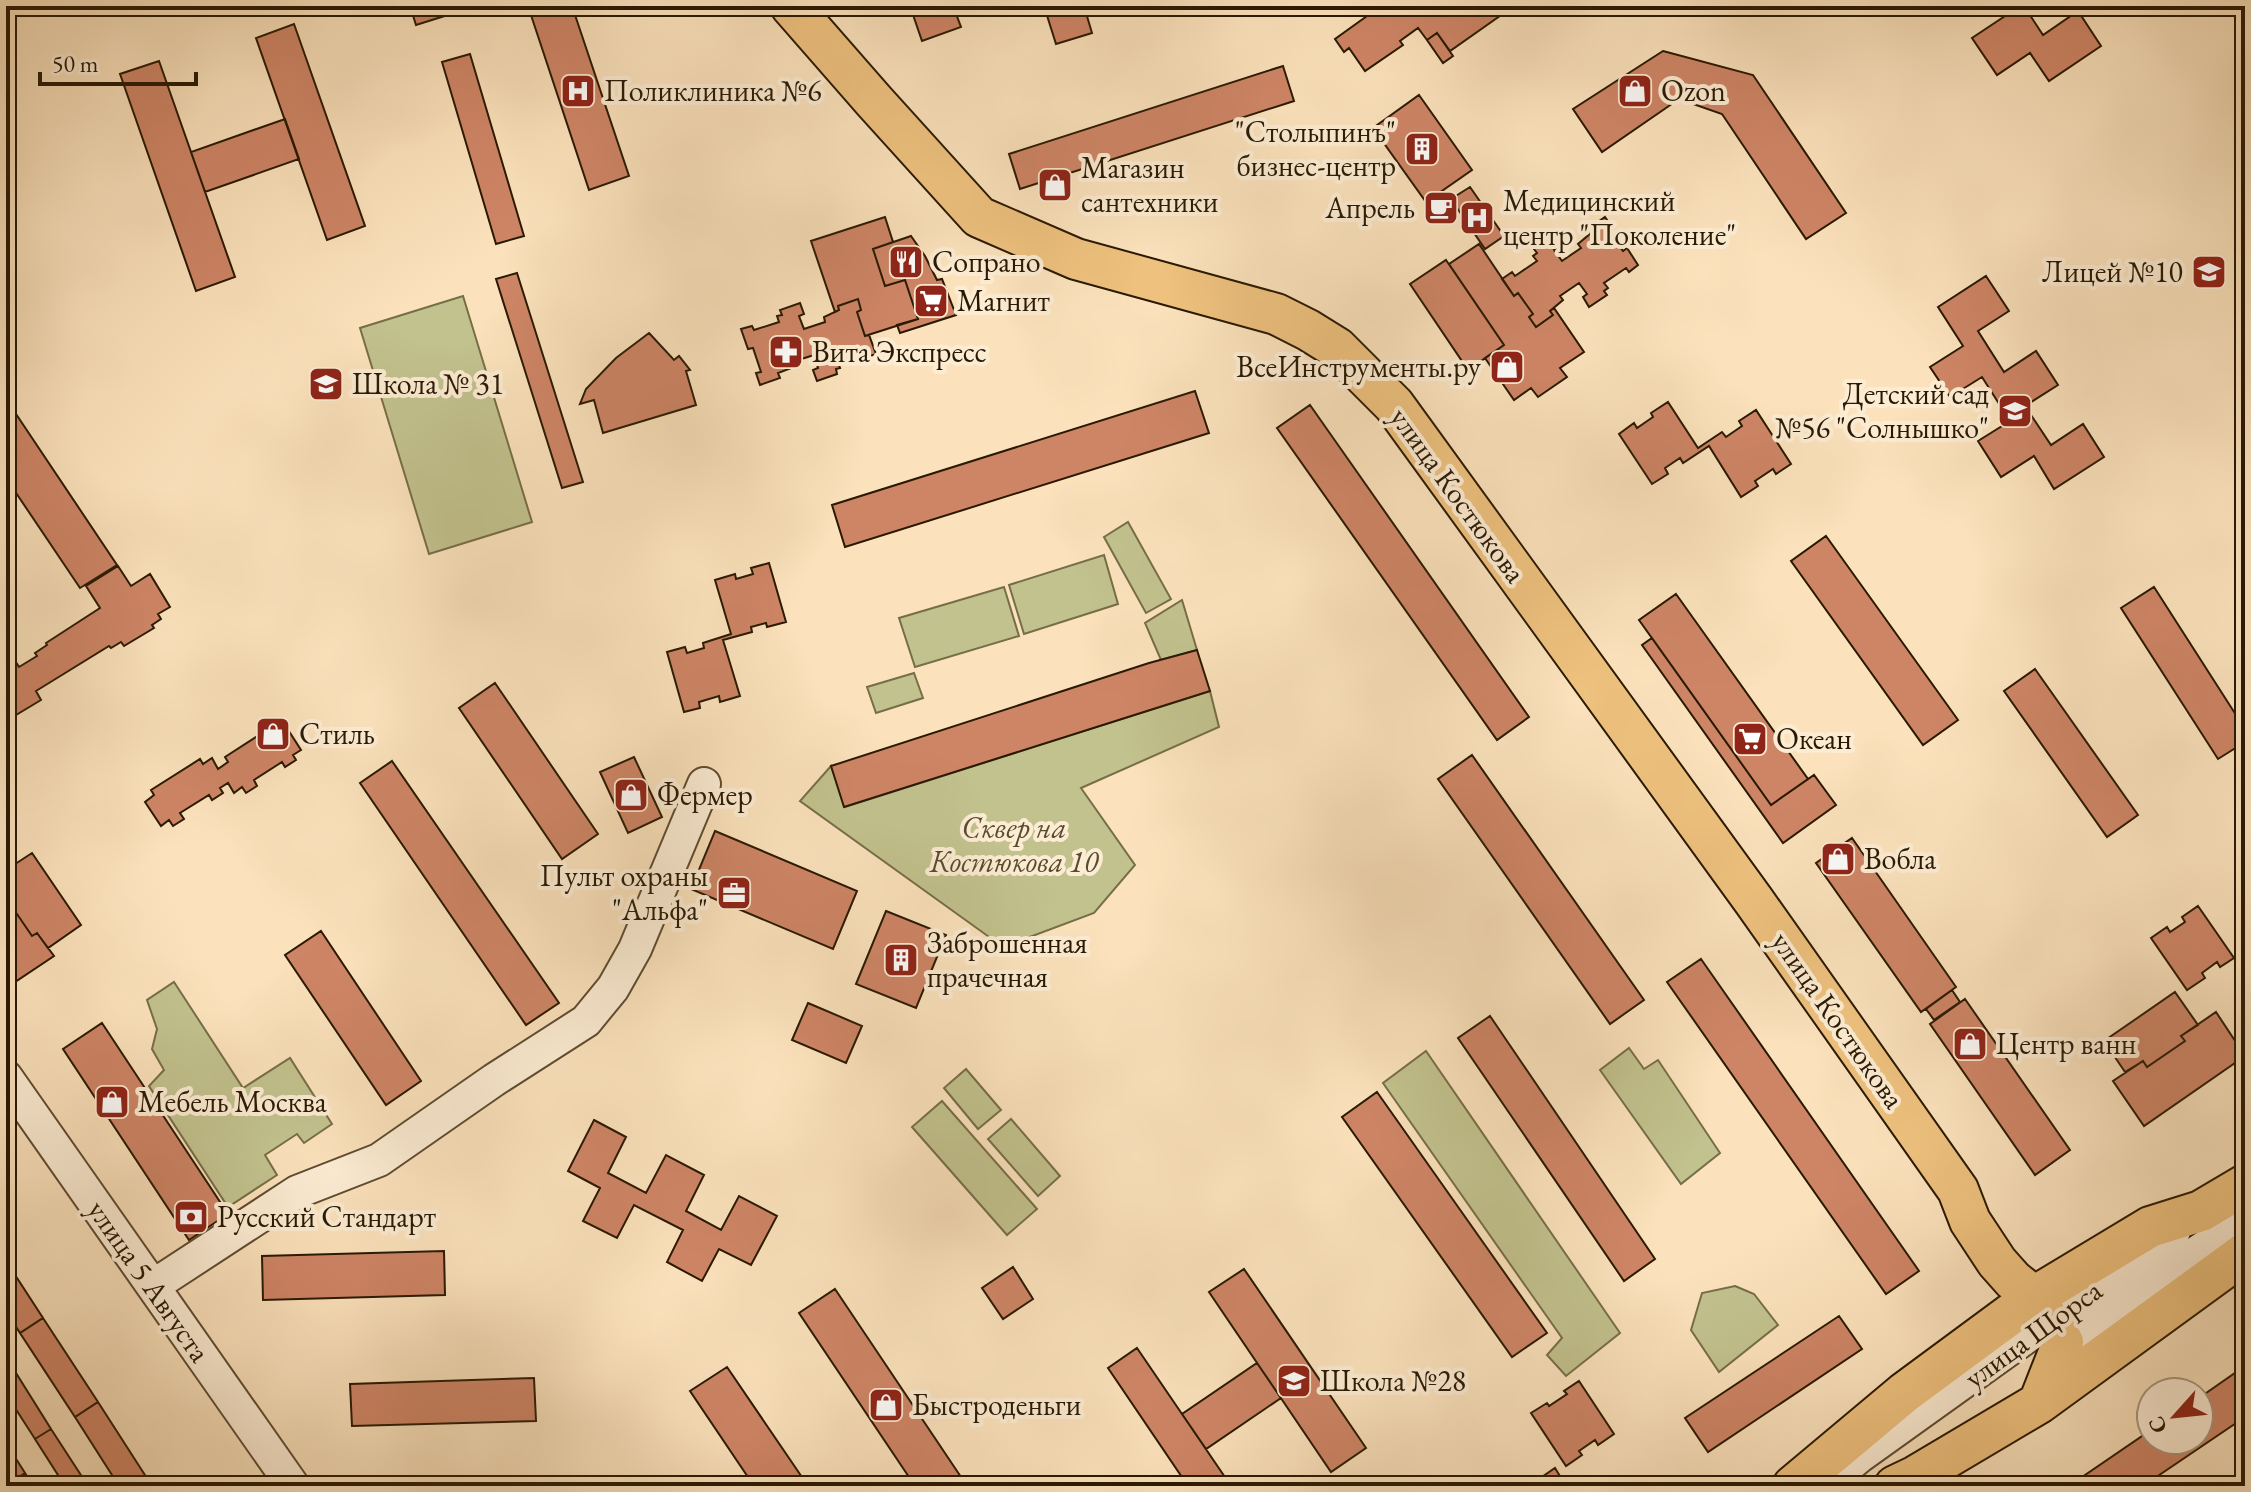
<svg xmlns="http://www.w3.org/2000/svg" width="2251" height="1492" font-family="'EB Garamond',serif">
<rect width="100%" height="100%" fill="#fbe2bc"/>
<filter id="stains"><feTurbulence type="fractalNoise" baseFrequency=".0025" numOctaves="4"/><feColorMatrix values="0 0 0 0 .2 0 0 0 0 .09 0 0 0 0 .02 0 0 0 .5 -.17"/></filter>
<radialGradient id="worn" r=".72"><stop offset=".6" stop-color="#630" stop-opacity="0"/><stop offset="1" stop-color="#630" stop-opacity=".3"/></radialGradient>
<path fill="#c2c28e" stroke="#766e48" stroke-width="2" d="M463 296 532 522 429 554 360 328Z
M1128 522 1171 599 1146 613 1104 537Z
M1104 555 1118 604 1024 634 1009 585Z
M1004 587 1019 636 915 667 899 618Z
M1182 600 1197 650 1161 660 1145 623Z
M914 673 923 698 876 713 867 687Z
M1210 691 1219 727 1081 788 1135 865 1094 913 1003 947 800 801 831 766 845 807Z
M174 982 243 1088 290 1058 332 1124 304 1143 297 1134 265 1155 277 1175 228 1207 149 1086 164 1070 152 1049 157 1029 147 1000Z
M1629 1048 1644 1069 1658 1060 1720 1153 1681 1184 1600 1070Z
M1426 1051 1620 1333 1566 1376 1547 1355 1562 1338 1383 1083Z
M966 1069 1001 1110 978 1129 944 1088Z
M942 1101 1037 1209 1007 1235 912 1127Z
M1011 1119 1060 1176 1038 1196 988 1139Z
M1735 1286 1754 1294 1778 1325 1719 1372 1691 1330 1702 1293Z"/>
<path fill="#ce8566" stroke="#291903" stroke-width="2" d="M410 6H449L451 14 416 25Z
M528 6H572L629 176 589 190Z
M910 6H953L961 27 922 41Z
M1044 6H1084L1092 33 1056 44Z
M1381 6H1415L1416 8 1420 6H1430L1435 13 1445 6H1514L1450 51 1437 33 1427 40 1418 28 1400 41 1403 45 1365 71 1349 48 1344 52 1335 39Z
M1998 6H2024L2043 35 2078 11 2101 46 2049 81 2030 53 1997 75 1972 38 2005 16Z
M294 24 365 226 327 240 256 38Z
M1437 33 1453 56 1443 63 1427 40Z
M1663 51 1753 75 1846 213 1806 239 1722 114 1679 99 1602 152 1573 109Z
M470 54 524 236 496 244 442 62Z
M159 61 235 277 196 291 120 74Z
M1283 66 1294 101 1020 189 1009 154Z
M1419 95 1472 170 1426 202 1373 128Z
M285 119 299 159 205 192 191 152Z
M1470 187 1504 236 1485 249 1451 199Z
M885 217 893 242 873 249 885 286 905 280 918 319 865 336 857 312 861 310 858 299 838 306 839 310 835 312 811 241Z
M1605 217 1612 227 1608 230 1623 251 1627 248 1638 265 1629 272 1626 268 1604 283 1608 288 1604 291 1607 295 1589 307 1583 297 1587 294 1579 283 1560 296 1563 300 1550 311 1553 315 1536 327 1529 317 1533 314 1518 293 1514 296 1502 279 1512 272 1515 276 1537 261 1533 256 1537 253 1534 249 1552 237 1558 247 1554 250 1562 261 1581 248 1578 244 1591 233 1588 229Z
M911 236 925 256 937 280 942 279 956 315 900 333 897 325 918 319 905 280 885 286 873 249Z
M1479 244 1514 296 1518 293 1533 314 1529 317 1536 327 1553 315 1550 311 1554 308 1584 352 1560 368 1567 377 1538 397 1531 388 1514 400 1485 358 1504 345 1449 264Z
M1446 260 1504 345 1468 370 1410 284Z
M517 273 583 482 562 488 496 279Z
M1986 276 2009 311 1978 331 2004 372 2036 351 2058 385 2025 406 2051 445 2083 424 2104 457 2054 489 2034 456 2001 477 1978 441 2010 421 1982 377 1950 397 1930 367 1963 346 1938 307Z
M858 299 861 310 857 312 865 336 869 335 876 354 865 358 864 354 838 362 840 368 836 369 837 374 817 381 813 370 818 368 814 355 792 362 794 367 778 373 780 378 760 385 756 373 761 372 753 348 748 349 741 329 752 326 754 330 779 322 777 316 782 315 780 310 800 303 804 314 799 316 804 329 825 322 824 317 839 310 838 306Z
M649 333 674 360 679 356 690 370 686 371 696 405 603 433 594 400 580 404 586 389 616 358Z
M1195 391 1209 433 845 547 832 505Z
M6 399 117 565 80 588 6 478Z
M1668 402 1698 448 1722 432 1726 437 1742 426 1739 421 1756 410 1791 464 1776 474 1773 469 1755 481 1758 486 1741 497 1709 446 1683 463 1680 458 1665 468 1668 474 1652 484 1619 434 1634 423 1637 428 1653 417 1651 413Z
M1310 405 1529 717 1497 740 1277 428Z
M1826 536 1958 720 1923 745 1791 561Z
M769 563 786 622 767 627 766 623 751 627 752 632 723 640 740 696 720 702 719 696 699 702 700 708 684 712 667 652 685 647 687 653 704 648 703 643 731 634 715 580 735 574 736 579 753 574 751 568Z
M118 566 131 586 150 574 170 607 158 614 161 619 152 625 154 628 124 646 121 642 111 648 109 646 36 691 41 700 6 721V650L8 649 19 667 37 656 35 653 47 645 46 643 100 608 86 586Z
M2154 587 2245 729V742L2218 759 2121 608Z
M1676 594 1808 779 1771 805 1639 620Z
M1652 638 1771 805 1814 775 1836 805 1783 843 1642 645Z
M1197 650 1210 691 844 807 831 766 1149 663Z
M2035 669 2138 815 2107 837 2004 691Z
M495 683 598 834 562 859 459 708Z
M285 725 301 750 293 755 296 760 285 767 282 762 254 780 257 786 246 793 242 787 234 793 228 783 220 788 223 793 212 800 209 795 180 813 184 819 173 826 169 820 161 826 145 802 154 795 151 790 200 759 203 764 212 758 218 769 228 762 225 757 273 726 277 731Z
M1472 755 1644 1000 1610 1024 1438 779Z
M634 757 662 817 628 833 600 772Z
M392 761 559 1003 526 1025 360 783Z
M715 831 857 891 833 949 691 889Z
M1852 838 1956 987 1921 1012 1816 863Z
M32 853 81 925 48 948 37 933 32 936 6 898V893L9 891 6 888V870Z
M6 898 32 936 37 933 54 956 9 986 6 981Z
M2198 906 2234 958 2220 967 2217 962 2202 973 2205 978 2187 990 2151 938 2167 927 2170 932 2185 922 2182 917Z
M886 911 946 935 916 1008 856 984Z
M321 931 421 1081 386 1105 285 955Z
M1701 959 1919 1271 1886 1294 1667 982Z
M1952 990 1960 1002 1934 1020 1926 1009Z
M2175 992 2198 1025 2181 1036 2185 1041 2147 1067 2143 1061 2125 1072 2104 1041Z
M1965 999 2070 1150 2035 1175 1930 1024Z
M808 1003 862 1026 846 1063 792 1040Z
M2216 1012 2245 1056 2144 1126 2113 1081 2143 1061 2147 1067 2185 1041 2181 1036Z
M1490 1016 1655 1259 1624 1281 1458 1038Z
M102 1023 228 1214 189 1240 63 1049Z
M1377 1092 1547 1333 1512 1357 1342 1117Z
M594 1120 626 1137 608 1173 646 1193 666 1155 704 1175 686 1211 721 1230 739 1196 777 1216 751 1265 719 1249 702 1281 667 1262 683 1230 634 1205 617 1238 583 1221 600 1188 568 1171Z
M444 1251 445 1295 263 1300 262 1256Z
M6 1261 43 1318 20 1333 6 1311Z
M1013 1267 1033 1299 1003 1319 982 1288Z
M1244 1269 1366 1448 1331 1472 1209 1292Z
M835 1289 967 1486H915L799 1313Z
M1839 1316 1862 1349 1708 1452 1685 1418Z
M43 1318 98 1402 75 1417 20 1333Z
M1137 1348 1182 1414 1231 1486H1188L1108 1368Z
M6 1357 51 1429 35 1439 6 1394Z
M1257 1363 1281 1398 1206 1449 1182 1414Z
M2245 1366V1417L2143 1486H2069L2151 1430V1440H2199V1398Z
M727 1367 808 1486H754L690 1391Z
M534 1378 536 1421 352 1426 350 1384Z
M1579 1381 1614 1434 1598 1445 1595 1440 1579 1451 1582 1455 1566 1466 1531 1413 1547 1403 1549 1406 1567 1394 1564 1391Z
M98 1402 152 1486H119L75 1417Z
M51 1429 88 1486H65L35 1439Z
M6 1443 25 1473 8 1484 6 1481Z
M1555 1468 1566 1486H1537L1542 1483 1539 1479Z
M25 1473 34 1486H9L8 1484Z"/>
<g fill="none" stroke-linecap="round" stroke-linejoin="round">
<g stroke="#5e4b31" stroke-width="36">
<path id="minor" d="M6 1077 293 1486
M153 1286 297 1192 379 1160 494 1080 586 1021 613 988 635 949 704 784
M2063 1342 2245 1220
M1824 1486 1860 1456 2174 1231"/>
</g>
<g stroke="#291903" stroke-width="44">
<path id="major" d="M791 6 874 101 979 217 1076 259 1276 314 1308 330 1337 348 1394 405 1754 901 1958 1190 1970 1221 1997 1262 2013 1280 2034 1297 2063 1342 2039 1403 1916 1476 1895 1486
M2039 1403 2245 1253
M1793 1486 1904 1393 2034 1297 2150 1227 2201 1211 2245 1185"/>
</g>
<use href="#minor" stroke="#fcecd3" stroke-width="32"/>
<use href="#major" stroke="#eec17e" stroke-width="40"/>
</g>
<defs>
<g id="hospital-square" transform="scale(1.8)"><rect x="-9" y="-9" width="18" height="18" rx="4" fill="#8f2418" stroke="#fcecd3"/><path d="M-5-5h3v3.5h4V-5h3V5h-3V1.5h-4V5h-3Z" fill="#fff"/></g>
<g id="shop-square" transform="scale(1.8)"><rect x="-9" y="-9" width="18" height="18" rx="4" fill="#8f2418" stroke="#fcecd3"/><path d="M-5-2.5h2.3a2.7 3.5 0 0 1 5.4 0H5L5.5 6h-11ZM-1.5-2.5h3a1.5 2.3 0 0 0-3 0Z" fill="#fff"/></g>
<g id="building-square" transform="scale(1.8)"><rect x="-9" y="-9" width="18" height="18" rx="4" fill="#8f2418" stroke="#fcecd3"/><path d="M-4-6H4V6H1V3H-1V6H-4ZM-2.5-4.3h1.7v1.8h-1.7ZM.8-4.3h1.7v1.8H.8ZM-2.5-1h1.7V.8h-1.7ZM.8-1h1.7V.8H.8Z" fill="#fff"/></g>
<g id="cafe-square" transform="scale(1.8)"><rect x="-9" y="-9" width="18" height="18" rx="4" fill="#8f2418" stroke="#fcecd3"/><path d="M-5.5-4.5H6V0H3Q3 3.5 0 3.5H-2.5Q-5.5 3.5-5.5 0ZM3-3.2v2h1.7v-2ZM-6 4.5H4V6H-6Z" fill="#fff"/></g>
<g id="restaurant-square" transform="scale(1.8)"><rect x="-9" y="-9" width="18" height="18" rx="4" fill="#8f2418" stroke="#fcecd3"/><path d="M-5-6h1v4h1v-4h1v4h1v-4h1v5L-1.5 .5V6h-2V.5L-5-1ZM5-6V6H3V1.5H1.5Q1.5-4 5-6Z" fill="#fff"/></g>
<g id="school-square" transform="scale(1.8)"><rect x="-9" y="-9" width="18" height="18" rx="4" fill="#8f2418" stroke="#fcecd3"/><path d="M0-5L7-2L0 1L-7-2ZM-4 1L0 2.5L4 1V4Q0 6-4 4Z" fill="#fff"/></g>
<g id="supermarket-square" transform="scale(1.8)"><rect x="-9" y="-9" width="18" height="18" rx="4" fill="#8f2418" stroke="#fcecd3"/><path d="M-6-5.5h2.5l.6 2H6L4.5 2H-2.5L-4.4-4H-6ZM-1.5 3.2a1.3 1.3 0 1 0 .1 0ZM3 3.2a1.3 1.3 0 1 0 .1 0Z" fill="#fff"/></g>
<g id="pharmacy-square" transform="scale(1.8)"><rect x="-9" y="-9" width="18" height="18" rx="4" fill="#8f2418" stroke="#fcecd3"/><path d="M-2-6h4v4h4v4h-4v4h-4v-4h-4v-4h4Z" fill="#fff"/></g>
<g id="office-square" transform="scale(1.8)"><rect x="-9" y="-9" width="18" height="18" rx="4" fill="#8f2418" stroke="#fcecd3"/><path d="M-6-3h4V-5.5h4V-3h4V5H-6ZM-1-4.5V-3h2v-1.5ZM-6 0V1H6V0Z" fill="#fff"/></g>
<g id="bank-square" transform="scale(1.8)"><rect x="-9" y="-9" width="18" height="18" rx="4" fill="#8f2418" stroke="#fcecd3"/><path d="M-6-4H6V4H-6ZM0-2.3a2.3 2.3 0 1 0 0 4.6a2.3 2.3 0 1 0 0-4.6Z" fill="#fff"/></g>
</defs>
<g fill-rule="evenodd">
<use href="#hospital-square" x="578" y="91"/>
<use href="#shop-square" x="1635" y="91"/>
<use href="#building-square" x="1422" y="149"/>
<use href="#shop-square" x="1055" y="185"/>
<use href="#cafe-square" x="1441" y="208"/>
<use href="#hospital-square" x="1477" y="218"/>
<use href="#restaurant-square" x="906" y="262"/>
<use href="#school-square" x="2209" y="272"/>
<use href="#supermarket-square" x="931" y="301"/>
<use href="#pharmacy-square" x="786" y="352"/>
<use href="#shop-square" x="1507" y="367"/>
<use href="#school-square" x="326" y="384"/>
<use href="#school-square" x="2015" y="411"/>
<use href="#shop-square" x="273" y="734"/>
<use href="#supermarket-square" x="1750" y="739"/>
<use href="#shop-square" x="631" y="795"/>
<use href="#shop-square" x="1838" y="859"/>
<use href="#office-square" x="734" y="893"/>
<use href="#building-square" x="901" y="960"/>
<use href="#shop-square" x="1970" y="1044"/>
<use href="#shop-square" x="112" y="1102"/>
<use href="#bank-square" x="191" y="1217"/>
<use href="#school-square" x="1294" y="1381"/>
<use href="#shop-square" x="886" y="1405"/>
</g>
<g text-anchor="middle" stroke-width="8" stroke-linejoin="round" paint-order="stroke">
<g font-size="30" fill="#291903" stroke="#fcecd3" text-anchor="start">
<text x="604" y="101">Поликлиника №6</text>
<text x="1661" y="101">Ozon</text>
<text x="1396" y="142" text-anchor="end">"Столыпинъ"<tspan x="1396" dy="34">бизнес-центр</tspan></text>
<text x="1081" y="178">Магазин<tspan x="1081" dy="34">сантехники</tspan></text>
<text x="1503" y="211">Медицинский<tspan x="1503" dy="34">центр "Поколение"</tspan></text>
<text x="1415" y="218" text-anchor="end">Апрель</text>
<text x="932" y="272">Сопрано</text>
<text x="2183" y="282" text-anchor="end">Лицей №10</text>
<text x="957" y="311">Магнит</text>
<text x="812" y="362">Вита Экспресс</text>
<text x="1481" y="377" text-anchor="end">ВсеИнструменты.ру</text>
<text x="352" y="394">Школа № 31</text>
<text x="1989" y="404" text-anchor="end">Детский сад<tspan x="1989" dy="34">№56 "Солнышко"</tspan></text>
<text x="299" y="744">Стиль</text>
<text x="1776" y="749">Океан</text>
<text x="657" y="805">Фермер</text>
<text x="1864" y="869">Вобла</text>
<text x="708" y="886" text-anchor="end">Пульт охраны<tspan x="708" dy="34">"Альфа"</tspan></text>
<text x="927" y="953">Заброшенная<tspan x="927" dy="34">прачечная</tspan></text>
<text x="1996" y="1054">Центр ванн</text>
<text x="138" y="1112">Мебель Москва</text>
<text x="217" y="1227">Русский Стандарт</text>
<text x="1320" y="1391">Школа №28</text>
<text x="912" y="1415">Быстроденьги</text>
</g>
<g font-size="30" fill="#291903" stroke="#fcecd3">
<text transform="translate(1458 495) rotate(54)" y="10">улица Костюкова</text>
<text transform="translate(1838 1020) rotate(55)" y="10">улица Костюкова</text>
<text transform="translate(149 1281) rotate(55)" y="10">улица 5 Августа</text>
<text transform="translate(2033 1334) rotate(-36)" y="10">улица Щорса</text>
</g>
<g font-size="30" font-style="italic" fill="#574c2d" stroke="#fcecd3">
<text x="1014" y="838">Сквер на<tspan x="1014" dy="34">Костюкова 10</tspan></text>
</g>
</g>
<rect width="2251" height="1492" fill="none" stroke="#fbe2bc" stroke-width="32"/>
<rect x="8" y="8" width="2235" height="1476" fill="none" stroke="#291903" stroke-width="4"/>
<rect x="16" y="16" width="2219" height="1460" fill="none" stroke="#291903" stroke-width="2"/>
<g transform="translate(2175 1416) rotate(243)"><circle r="38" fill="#fcecd3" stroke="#a89880" stroke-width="2"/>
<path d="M0-6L14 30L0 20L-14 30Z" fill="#8f2418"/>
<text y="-12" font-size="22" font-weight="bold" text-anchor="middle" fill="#291903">С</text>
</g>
<path d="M40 72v12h156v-12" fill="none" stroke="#291903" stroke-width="4"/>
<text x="52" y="72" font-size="24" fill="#291903" stroke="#fcecd3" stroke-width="6" paint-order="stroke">50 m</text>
<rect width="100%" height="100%" filter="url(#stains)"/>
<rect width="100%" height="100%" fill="url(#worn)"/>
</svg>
